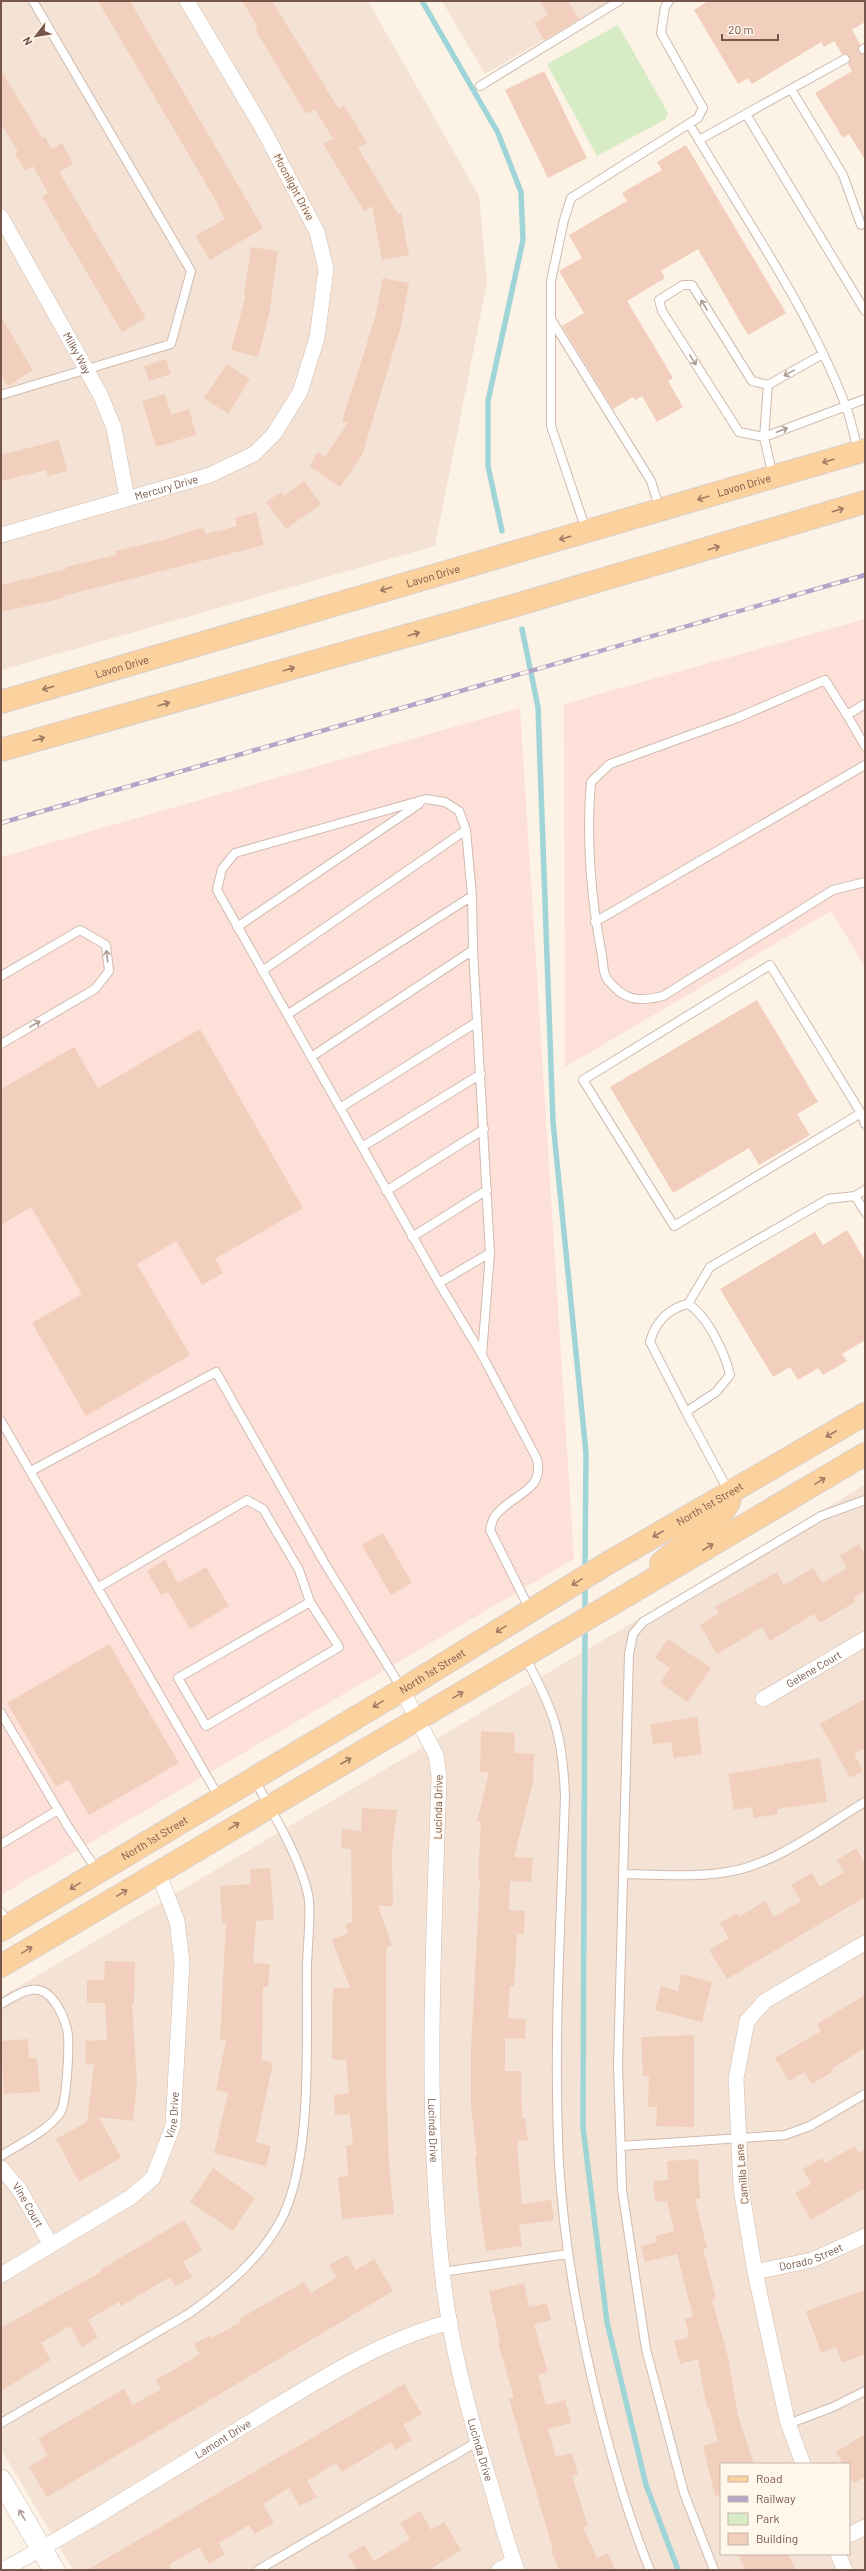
<svg xmlns="http://www.w3.org/2000/svg" width="866" height="2571" font-family="Barlow,sans-serif">
<rect width="100%" height="100%" fill="#fdf2e6"/>
<path fill="#f4e3d4" fill-rule="evenodd" d="M1 1H368L479 196 487 282 435 546 1 670Z
M442 1H611L485 74Z
M865 1485V2570H73L1 2449V1997ZM721 2464H849V2554H721Z"/>
<path fill="#fde1d9" d="M865 619V967L831 911 565 1067 564 704Z
M520 708 574 1559 1 1895V857Z"/>
<path fill="#d7ebc4" d="M618 25 668 113 666 119 597 156 547 64Z"/>
<g fill="none" stroke-linecap="round" stroke-linejoin="round">
<path stroke="#a0d5d8" stroke-width="5.5" d="M422 1 498 133 521 192 523 240 488 401V466L502 531
M522 629 538 707 553 1122 586 1453 585 1572
M585 1614V1582
M585 1626 583 2127 607 2322 646 2485 678 2570"/>
</g>
<path fill="#f2cebd" d="M98 1H130L263 228 210 260 195 236 225 219 218 207 219 206Z
M242 1H272L339 109 344 105 367 143 358 148 398 214 401 213 409 255 382 260 372 206 364 211 323 144 333 139 315 109 306 114 255 29 258 27Z
M540 1H568L579 19 544 40 534 23 548 15Z
M708 1H865V22L852 30 860 44 858 52 865 54V160L849 134 843 138 815 93 852 71 848 64 850 59 848 55 842 54 834 41 824 47 821 42 752 84 748 78 738 84 694 10Z
M1 70 42 138 45 137 52 149 62 143 73 164 59 172 146 318 122 332 42 197 48 193 33 166 25 171 15 154 18 152 1 124Z
M544 71 587 158 548 178 505 90Z
M686 145 786 313 748 335 698 249 661 271 665 278 627 301 673 378 668 381 683 407 657 422 642 396 635 400 633 397 613 409 562 326 584 313 559 271 582 258 569 235 627 201 622 193 662 170 657 162Z
M251 247 278 251 269 315 258 357 231 350 246 295H244Z
M383 278 409 283 401 326 362 455 340 487 309 466 318 452 325 457 348 423 342 421 375 318Z
M1 317 33 370 8 386 1 375Z
M166 359 171 374 149 381 144 366Z
M227 364 250 379 228 414 204 398Z
M165 394 171 415 189 409 196 435 156 447 142 401Z
M59 440 67 471 48 476 46 470 1 481V455Z
M304 481 321 504 286 529 266 502 281 492 284 496Z
M256 512 264 545 63 596V598L1 612V585L66 569V567L116 555 115 551 163 540 203 527 206 534 237 526 235 518Z
M757 1000 818 1102 797 1114 810 1135 759 1165 749 1148 673 1193 610 1087Z
M200 1029 303 1208 215 1259 223 1273 202 1285 176 1241 137 1264 190 1355 86 1416 32 1323 82 1294 31 1207 1 1225V1089L74 1047 98 1088Z
M847 1230 865 1260V1340L842 1354 847 1361 823 1375 818 1368 798 1380 790 1367 773 1377 720 1289 815 1232 823 1245Z
M383 1533 412 1583 391 1595 362 1545Z
M859 1544 865 1554V1591L853 1598 855 1602 820 1623 814 1614 770 1641 762 1627 717 1654 700 1625 719 1613 715 1607 777 1572 784 1585 813 1568 822 1583 847 1568 840 1556Z
M165 1560 178 1583 206 1567 229 1606 190 1629 168 1592 161 1595 147 1571Z
M668 1639 711 1668 688 1702 660 1683 670 1668 655 1658Z
M109 1644 179 1763 89 1815 68 1780 56 1787 7 1703Z
M865 1699V1748L854 1754 863 1771 850 1778 820 1724Z
M697 1717 702 1754 674 1758 671 1742 653 1744 650 1724Z
M481 1731 515 1733 514 1753 534 1754 533 1782 514 1857 533 1858 531 1882 510 1881 509 1910 525 1911 524 1934 517 1933 514 1986H510L508 2018 526 2019 525 2039 505 2038V2071H521L522 2118H525L528 2140 517 2141 522 2204 551 2200 554 2220 519 2225 522 2246 486 2251 479 2203 475 2156H477L471 2106V2049L480 1879H478L481 1822 477 1821 489 1772H480Z
M820 1758 827 1802 777 1809 778 1814 754 1818 752 1807 734 1810 728 1774Z
M362 1808 397 1810 392 1852 393 1906H378L392 1945 386 1948V2076L389 2164 394 2214 342 2219 338 2177 348 2176 346 2146 353 2145 350 2114 335 2115 334 2095 349 2093 346 2060 332 2059 333 1988H350L332 1940 348 1933 345 1925 352 1922 351 1849 341 1848 342 1829 361 1831Z
M856 1848 865 1863V1897L727 1979 709 1950 729 1938 720 1923 737 1913 739 1917 765 1901 774 1917 801 1901 791 1885 812 1873 820 1887 844 1872 837 1860Z
M270 1868 274 1919 256 1921 253 1963 270 1964 268 1987H263L262 2060 273 2063 256 2142 271 2146 266 2166 214 2153 228 2093 216 2090 226 2040 220 2039 226 1923H222L220 1886 251 1884 250 1869Z
M105 1961 135 1962 134 2004H132L137 2082 133 2121 99 2117 121 2158 79 2182 56 2139 87 2122 94 2064 86 2065 85 2041 107 2040 105 2003H87V1980H104Z
M681 1974 712 1982 702 2022 655 2010 661 1986 678 1991Z
M865 1995V2048L831 2069 832 2072 812 2084 804 2072 789 2081 775 2058 821 2031 817 2024Z
M694 2035V2127L656 2126 657 2107H648L649 2076H643L641 2037Z
M28 2039 29 2058H37L40 2092 4 2094 1 2041Z
M855 2146 859 2153 865 2149V2188L811 2220 795 2193 811 2184 803 2169 822 2158 825 2163Z
M698 2159 700 2199H695L707 2248H703L716 2299 712 2300 728 2357 738 2415 754 2464H721V2495L715 2496 703 2446 718 2442 709 2407 707 2408 698 2359 680 2364 674 2341 689 2337 685 2319 693 2316 677 2254 645 2262 641 2246 657 2242 655 2236 674 2231 667 2201 655 2202 653 2181 668 2180 667 2161Z
M213 2168 255 2198 233 2231 190 2202Z
M184 2220 202 2250 183 2262 192 2277 175 2286 170 2277 121 2306 119 2302 88 2320 98 2337 82 2347 70 2326 41 2343 51 2360 1 2391V2328L101 2272 100 2270Z
M347 2255 356 2270 374 2259 393 2291 47 2497 29 2467 48 2455 38 2439 124 2389 133 2405 161 2389 156 2380 200 2354 194 2344 210 2335 212 2338 241 2322 239 2319 304 2282 311 2293 337 2277 329 2265Z
M524 2283 529 2307 547 2303 551 2320 534 2324 548 2372 538 2375 546 2405 565 2400 571 2423 548 2429 556 2457 572 2453 578 2474 572 2476 588 2526 583 2527 597 2558 608 2553 615 2570H559L551 2551 553 2550 509 2399 514 2397 498 2343 500 2342 489 2291Z
M865 2290V2354L842 2363 836 2347 821 2353 806 2311Z
M404 2384 422 2414 403 2425 412 2440 395 2450 391 2442 342 2472 336 2463 307 2481 317 2497 300 2506 289 2488 263 2504 274 2523 255 2534 249 2525 219 2543 225 2554 209 2564 199 2547 169 2565 172 2570H87Z
M865 2434V2477L854 2483 849 2474V2464H843L836 2452Z
M420 2511 431 2530 444 2522 461 2550 429 2570H357L348 2555 364 2545 374 2561 410 2539 400 2523Z
M738 2554H788L796 2570H745Z"/>
<g fill="none" stroke-linecap="round" stroke-linejoin="round">
<g stroke="#d0bbae" stroke-width="10">
<path id="lane" d="M863 49 865 48
M480 86 619 1
M791 89 843 175 861 225
M746 114 865 311
M689 124 699 140 845 59
M699 140C750 226 809 311 845 404 851 419 854 435 858 451
M551 319 651 481 660 510
M823 354 768 385 752 381 692 285H683L659 300 662 311 739 432 764 437 865 399
M768 385 764 437 773 477
M1 395 171 344 191 271 33 1
M586 530 551 426V281L564 220 571 198 698 118 703 108 661 33 665 7 669 1
M865 704 847 715 865 746
M847 715 825 680 737 718 610 764 591 782C586 836 591 901 602 955 603 962 603 973 607 979 624 1001 638 1002 663 996L833 890 865 882
M595 922 865 765
M237 927 419 804
M262 971 466 830
M1 976 80 930 106 945 109 971 95 989 1 1044
M288 1014 472 896
M311 1057 473 950
M340 1108 477 1022
M861 1113 674 1226 583 1080 770 965 861 1113 865 1124
M362 1147 481 1074
M865 1190 855 1196 865 1212
M386 1191 484 1129
M412 1237 487 1190
M439 1283 490 1253
M688 1304 710 1267 828 1199 855 1196
M482 1355 490 1253 473 950 472 896 466 830 459 811 445 802 426 799 235 853 222 869 217 890 439 1283 482 1355 537 1459C545 1492 511 1494 495 1516 492 1520 491 1526 490 1530L530 1610
M686 1412 650 1342C655 1322 669 1308 688 1304 707 1315 725 1353 730 1375L716 1392 686 1412 729 1492
M1 1421 220 1799
M31 1471 216 1372 324 1562 402 1689
M99 1587 247 1500 263 1509 299 1570 310 1602 178 1678 206 1726 339 1647 310 1602
M525 1657C554 1711 563 1735 565 1797 561 1919 553 2041 559 2163 564 2247 579 2328 599 2408 613 2463 628 2517 650 2570
M1 1713 67 1825 98 1872
M1 1844 58 1810
M623 1874C657 1874 693 1878 727 1872 773 1866 825 1826 865 1802
M1 1912 9 1925
M1 2004C10 1999 21 1991 31 1990 51 1986 63 2014 67 2029 70 2042 67 2102 60 2113 47 2132 19 2144 1 2156
M621 2146 785 2135 810 2126 865 2094
M442 2272 568 2254
M1 2423 190 2313C227 2286 262 2258 283 2216 313 2152 306 2038 307 1967 307 1948 312 1911 308 1894 299 1856 273 1813 254 1779
M788 2424 833 2407 865 2391
M258 2570 477 2442
M714 2570 684 2493 646 2349 622 2189 618 2065 629 1654 633 1634 643 1622 821 1516 865 1500"/>
</g>
<g stroke="#d0bbae" stroke-width="16">
<g id="street">
<path id="s1" d="M1 217 100 394 114 428 127 498"/>
<path id="s2" d="M1 535 210 475 254 454 274 434 300 392 317 338 326 269 317 232 263 129 187 1"/>
<path id="s3" d="M402 1690 436 1755 439 1776C434 1937 425 2099 441 2260 448 2338 469 2415 492 2489 500 2516 507 2544 517 2570"/>
<path id="s4" d="M763 1699 865 1639"/>
<path id="s5" d="M1 2168 19 2189 51 2245"/>
<path id="s6" d="M755 2272 812 2260 865 2236"/>
<path id="s7" d="M1 2275 131 2197 153 2178 173 2126 182 1962 177 1921 158 1872"/>
<path d="M803 2464 787 2420 755 2272 741 2188 736 2079 747 2021 765 2001 865 1943"/>
<path d="M849 2535 865 2527"/>
<path d="M838 2554 845 2570"/>
<path id="s8" d="M3 2570C89 2523 172 2470 255 2419 317 2381 379 2341 450 2322"/>
<path d="M499 2570 514 2561"/>
</g>
</g>
<g stroke="#d4baac" stroke-width="22">
<path id="secondary" d="M1 2480 54 2570"/>
</g>
<g stroke="#d9d0cc" stroke-width="24">
<g id="primary">
<path id="s9" d="M1 702 865 450"/>
<path d="M1 750 523 603 865 502"/>
<path d="M661 1563 723 1512 729 1502 730 1495"/>
<path id="s10" d="M1 1930 402 1690 608 1563 865 1414"/>
<path d="M1 1966 865 1454"/>
</g>
</g>
<use href="#lane" stroke="#fff" stroke-width="8"/>
<use href="#street" stroke="#fff" stroke-width="15"/>
<use href="#secondary" stroke="#fff" stroke-width="21"/>
<use href="#primary" stroke="#fbd19e" stroke-width="22"/>
<g stroke="#b4a4c7" stroke-width="4.5">
<path id="rail" d="M1 823 865 575"/>
</g>
<use href="#rail" stroke="#fff6ec" stroke-width="3" stroke-dasharray="9" stroke-linecap="butt"/>
</g>
<defs><path id="oneway-shaft" d="M-6 0H5M1.5-3L5.5 0L1.5 3" fill="none" stroke-width="1.6" stroke-linecap="round" stroke-linejoin="round"/></defs>
<g stroke="#ad9a92">
<use href="#oneway-shaft" transform="translate(704 305) rotate(-122)"/>
<use href="#oneway-shaft" transform="translate(693 360) rotate(58)"/>
<use href="#oneway-shaft" transform="translate(789 373) rotate(151)"/>
<use href="#oneway-shaft" transform="translate(782 430) rotate(-21)"/>
<use href="#oneway-shaft" transform="translate(107 956) rotate(-97)"/>
<use href="#oneway-shaft" transform="translate(35 1024) rotate(-30)"/>
<use href="#oneway-shaft" transform="translate(22 2515) rotate(-120)"/>
</g>
<g stroke="#9e7b63">
<use href="#oneway-shaft" transform="translate(828 461) rotate(163)"/>
<use href="#oneway-shaft" transform="translate(703 498) rotate(163)"/>
<use href="#oneway-shaft" transform="translate(838 510) rotate(-17)"/>
<use href="#oneway-shaft" transform="translate(565 538) rotate(164)"/>
<use href="#oneway-shaft" transform="translate(714 548) rotate(-17)"/>
<use href="#oneway-shaft" transform="translate(386 589) rotate(164)"/>
<use href="#oneway-shaft" transform="translate(414 634) rotate(-16)"/>
<use href="#oneway-shaft" transform="translate(289 669) rotate(-16)"/>
<use href="#oneway-shaft" transform="translate(48 688) rotate(164)"/>
<use href="#oneway-shaft" transform="translate(164 704) rotate(-16)"/>
<use href="#oneway-shaft" transform="translate(39 739) rotate(-16)"/>
<use href="#oneway-shaft" transform="translate(831 1434) rotate(150)"/>
<use href="#oneway-shaft" transform="translate(820 1481) rotate(-31)"/>
<use href="#oneway-shaft" transform="translate(658 1534) rotate(150)"/>
<use href="#oneway-shaft" transform="translate(708 1547) rotate(-31)"/>
<use href="#oneway-shaft" transform="translate(577 1582) rotate(149)"/>
<use href="#oneway-shaft" transform="translate(501 1629) rotate(148)"/>
<use href="#oneway-shaft" transform="translate(458 1695) rotate(-31)"/>
<use href="#oneway-shaft" transform="translate(378 1704) rotate(149)"/>
<use href="#oneway-shaft" transform="translate(346 1761) rotate(-30)"/>
<use href="#oneway-shaft" transform="translate(234 1826) rotate(-31)"/>
<use href="#oneway-shaft" transform="translate(75 1886) rotate(149)"/>
<use href="#oneway-shaft" transform="translate(122 1893) rotate(-31)"/>
<use href="#oneway-shaft" transform="translate(27 1950) rotate(-31)"/>
</g>
<g text-anchor="middle" stroke-width="3" stroke-linejoin="round" paint-order="stroke">
<g font-size="11" fill="#76564a" stroke="#fff6ec">
<text transform="translate(294 187) rotate(62)" y="4">Moonlight Drive</text>
<text dy="4" stroke="none"><textPath href="#s1" startOffset="156">Milky Way</textPath></text>
<text dy="4" stroke="none"><textPath href="#s9" startOffset="774">Lavon Drive</textPath></text>
<text dy="4" stroke="none"><textPath href="#s2" startOffset="172">Mercury Drive</textPath></text>
<text dy="4" stroke="none"><textPath href="#s9" startOffset="450">Lavon Drive</textPath></text>
<text dy="4" stroke="none"><textPath href="#s9" startOffset="126">Lavon Drive</textPath></text>
<text dy="4" stroke="none"><textPath href="#s10" startOffset="827">North 1st Street</textPath></text>
<text dy="4" stroke="none"><textPath href="#s4" startOffset="59">Gelene Court</textPath></text>
<text dy="4" stroke="none"><textPath href="#s10" startOffset="503">North 1st Street</textPath></text>
<text transform="translate(438 1807) rotate(-89)" y="4">Lucinda Drive</text>
<text dy="4" stroke="none"><textPath href="#s10" startOffset="179">North 1st Street</textPath></text>
<text dy="4" stroke="none"><textPath href="#s7" startOffset="247">Vine Drive</textPath></text>
<text dy="4" stroke="none"><textPath href="#s3" startOffset="449">Lucinda Drive</textPath></text>
<text transform="translate(742 2174) rotate(-95)" y="4">Camilla Lane</text>
<text dy="4" stroke="none"><textPath href="#s5" startOffset="46">Vine Court</textPath></text>
<text dy="4" stroke="none"><textPath href="#s6" startOffset="58">Dorado Street</textPath></text>
<text dy="4" stroke="none"><textPath href="#s8" startOffset="256">Lamont Drive</textPath></text>
<text dy="4" stroke="none"><textPath href="#s3" startOffset="773">Lucinda Drive</textPath></text>
</g>
</g>
<rect width="866" height="2571" fill="none" stroke="#76564a" stroke-width="4"/>
<rect x="720" y="2463" width="130" height="92" fill="#fff6ec" stroke="#c8b6ab"/>
<rect x="728" y="2476" width="20" height="6" fill="#fbd19e" stroke="#c8b6ab"/>
<text x="756" y="2483" font-size="12" fill="#76564a">Road</text>
<rect x="728" y="2496" width="20" height="6" fill="#b4a4c7" stroke="#c8b6ab"/>
<text x="756" y="2503" font-size="12" fill="#76564a">Railway</text>
<rect x="728" y="2513" width="20" height="12" fill="#d7ebc4" stroke="#c8b6ab"/>
<text x="756" y="2523" font-size="12" fill="#76564a">Park</text>
<rect x="728" y="2533" width="20" height="12" fill="#f2cebd" stroke="#c8b6ab"/>
<text x="756" y="2543" font-size="12" fill="#76564a">Building</text>
<g transform="translate(36 36) rotate(239)" stroke="#fff6ec" stroke-width="3" paint-order="stroke">
<path d="M0-3L7 15L0 10L-7 15Z" fill="#76564a"/>
<text y="-6" font-size="11" font-weight="bold" text-anchor="middle" fill="#76564a">N</text>
</g>
<path d="M722 34v6h56v-6" fill="none" stroke="#76564a" stroke-width="2"/>
<text x="728" y="34" font-size="12" fill="#76564a" stroke="#fff6ec" stroke-width="3" paint-order="stroke">20 m</text>
</svg>
